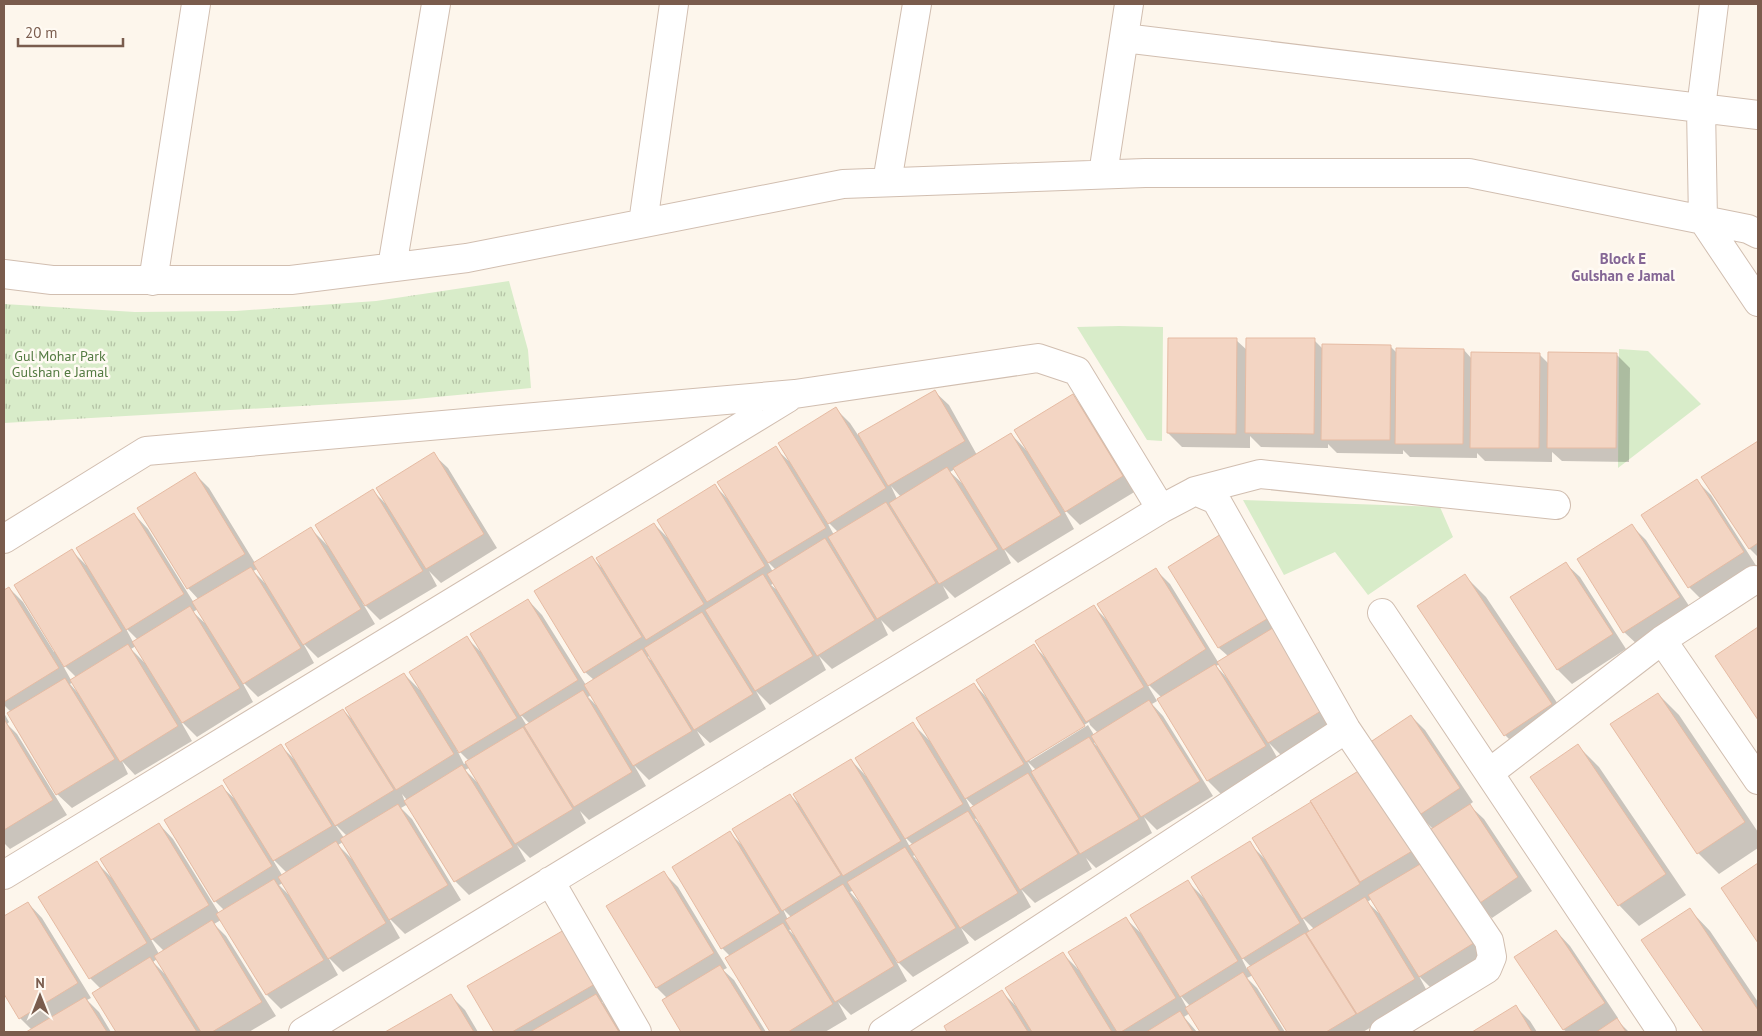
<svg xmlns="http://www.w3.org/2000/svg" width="1762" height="1036" viewBox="0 0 1762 1036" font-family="'PT Sans',sans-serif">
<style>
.grass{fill:#d8ecc9}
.park{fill:url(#park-tufts)}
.shadow{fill:#0003;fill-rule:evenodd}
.building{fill:#f3d5c3;stroke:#e6bba3}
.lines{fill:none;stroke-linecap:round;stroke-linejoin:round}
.minor-casing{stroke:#d1beb0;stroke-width:30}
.minor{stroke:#fff;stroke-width:28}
.labels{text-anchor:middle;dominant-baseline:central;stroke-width:5;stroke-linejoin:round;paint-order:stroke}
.park-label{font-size:14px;fill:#537a41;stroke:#fffaf3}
.neighbourhood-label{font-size:15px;font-weight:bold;fill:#846695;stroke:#fffaf3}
</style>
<defs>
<pattern id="park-tufts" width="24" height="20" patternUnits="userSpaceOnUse" patternTransform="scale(1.25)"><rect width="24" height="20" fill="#d8ecc9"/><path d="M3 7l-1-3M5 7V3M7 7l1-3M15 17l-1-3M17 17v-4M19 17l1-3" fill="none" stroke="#b4c2a5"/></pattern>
</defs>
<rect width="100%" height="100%" fill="#fdf6ec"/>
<path class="grass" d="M1119,326L1163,327L1162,441L1147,440L1077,327Z
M1619,349L1648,351L1701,404L1618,468Z
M1243,500L1440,507L1453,537L1368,595L1335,552L1284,575Z"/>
<path class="park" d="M509,281L528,350L531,388L405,400L4,423V304L135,312L236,311L376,301Z"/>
<path class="shadow" d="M1236,340L1248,351L1314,340L1323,349L1390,346L1397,353L1464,350L1472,359L1539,354L1549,364L1616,354L1630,368L1629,462L1562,461L1552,452V462L1485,461L1477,453V458L1410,457L1403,450V454L1337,453L1328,444V448L1261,447L1250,436V448L1182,447L1168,433Z
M934,391L949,405L977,455L1011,434L1027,451L1072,396L1086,410L1136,491L1080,525L1062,507L1074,529L1018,563L1004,549L1011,563L955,598L943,586L949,598L893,632L881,620L888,635L832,669L819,656L826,670L770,705L756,691L766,709L710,743L697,731L705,745L649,780L634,765L646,786L589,820L580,811L586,823L530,858L517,845L526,861L469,895L455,881L408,804L401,808L412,819L461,900L405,934L388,917L400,938L343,972L328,957L338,975L281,1009L267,995L221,920L214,924L226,936L276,1016L249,1032H118L94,993L101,989L90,978L97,863L114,880L159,824L173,839L219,913L224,910L215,901L222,787L237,801L281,746L294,759L343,710L353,720L404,674L422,692L467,638L480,651L528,600L542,615L586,685L594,680L585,672L592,557L601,567L654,524L669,539L715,486L728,499L775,448L790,462L836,409L850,423L858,435ZM955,469L963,483V484L950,472ZM891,486L901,497L897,499ZM827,522H828L838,532L834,535ZM768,563H769L776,570L773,572ZM774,583L778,590H777L771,585ZM650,655L654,663L648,657ZM591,695L597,706L588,697ZM521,716H522L530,724L527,726ZM456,748L469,761L464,764ZM469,768L478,781L477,782L465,770ZM402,794L407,800L405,802ZM336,826H337L347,836L344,838ZM343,842L353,860L338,845ZM273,860H274L287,873L282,875ZM283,883L290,896L279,885ZM149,936L164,951L159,954ZM157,959L165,974L153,962Z
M1757,442L1758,443V557L1750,549L1703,477Z
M433,454L448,468L497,548L441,583L429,571L437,586L380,620L362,602L375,624L318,658L303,643L314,663L258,697L241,680L253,702L197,737L180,720L192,741L135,775L122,761L128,774L72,808L57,794L11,712L4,705V591L9,588L23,602L54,652L56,651L72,551L86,565L134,514L148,529L194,603L199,600L188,588L195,474L209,488L255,563L311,529L328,546L373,491L385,503ZM258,569L266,584L253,571ZM198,609L207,625L193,612ZM125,627L138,640L133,642ZM136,646L146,662L145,663L131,649ZM61,662L76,677L71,680ZM73,682L78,693L70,684Z
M1697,481L1711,495L1757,567L1703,601L1689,587Z
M1632,526L1646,540L1693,612L1639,646L1624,632Z
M1226,532L1339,722L1283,757L1269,743L1279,761L1222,795L1208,781L1159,700L1152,704L1163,716L1213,796L1157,830L1144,817L1152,833L1096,868L1086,858L1092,869L1035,903L1021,889L1031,907L975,941L961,928L969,943L913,977L895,959L907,981L851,1015L838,1002L847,1019L825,1032H772L726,959L730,956L722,948L673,867L730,833L743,846L790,795L798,803L851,760L866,776L913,724L930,741L974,684L987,698L1034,646L1046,658L1094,607L1110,623L1156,570L1170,584L1218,662L1228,656L1219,648L1170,567ZM1220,664L1228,679L1216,666ZM1147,684H1148L1162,698L1157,701ZM1089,722L1090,725L1098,733L1094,735L1088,725L1030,761L1029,759ZM1096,742L1100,749L1094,743ZM1027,761L1036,770L1033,772ZM965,797L974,807L971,809ZM977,818L981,824L980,825L975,819ZM904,836L913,845L910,847ZM916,854L919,862L913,856ZM854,890L860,903L850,892ZM783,909L792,918L788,920ZM792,929L796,937L789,930Z
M1565,563L1580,577L1626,649L1572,684L1558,670L1512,598Z
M1465,576L1486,597L1572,725L1526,756L1505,735L1418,607Z
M1758,629V718L1716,656Z
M1658,694L1679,715L1758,832V848L1719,874L1698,853L1611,725Z
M4,713L9,722L7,724L17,734L67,815L10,849L4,843Z
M1411,716L1425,730L1473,802L1469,805L1484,819L1532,891L1492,918L1478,904L1433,829L1419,815Z
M1578,746L1599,767L1686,895L1639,926L1619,905Z
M1368,767L1490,956L1434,991L1419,976L1428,993L1363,1032H1288L1253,975L1247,978L1257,988L1285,1032H1202L1190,1013L1184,1017L1197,1032H1118L1116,1030V1032H949L945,1027L1002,992L1016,1006L1063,954L1080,971L1126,919L1142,934L1187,881L1205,899L1249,843L1265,859ZM1372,899L1381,915L1367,902ZM1302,917L1314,929L1310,932ZM1240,955L1251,967L1247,969ZM1180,995L1190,1006L1187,1008Z
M1758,865V941L1723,889Z
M664,873L678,887L727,968L723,970L734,980L766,1032H683L663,1000L667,998L657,988L608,907Z
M28,903L42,918L91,998L87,1000L99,1012L111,1032H28L32,1030L20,1018L4,991V918Z
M1690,910L1710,931L1758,1002V1032H1705L1643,941Z
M1556,931L1570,946L1618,1018L1616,1019L1629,1032H1567L1564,1030L1516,957Z
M564,932L609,998L602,1002L610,1010L623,1032H496L469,987Z
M451,996L465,1010L478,1032H388Z
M1516,1007L1530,1021L1537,1032H1474Z"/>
<path class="building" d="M1168,338H1237L1236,434L1167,433Z
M1246,338H1315L1314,434L1245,433Z
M1322,344L1391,345L1390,440H1321Z
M1396,348L1464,349L1463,444H1395Z
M1471,352L1540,353L1539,448H1470Z
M1548,352L1617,353L1616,448H1547Z
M935,390L965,441L888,486L858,434Z
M1073,394L1123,476L1065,512L1014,430Z
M836,407L886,488L828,524L778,443Z
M1011,433L1061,515L1003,550L953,468Z
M1758,441V543L1749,549L1701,477Z
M776,446L826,528L768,563L717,482Z
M434,452L484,534L426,569L376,488Z
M947,467L998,549L939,584L889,503Z
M195,472L245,554L187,589L137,508Z
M1697,479L1744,552L1688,588L1641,515Z
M715,484L765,566L707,602L657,520Z
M373,489L423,571L365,606L315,525Z
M886,502L936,583L877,619L828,537Z
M134,513L184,594L126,630L76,548Z
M654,523L704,604L646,640L596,558Z
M1632,524L1680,597L1623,633L1577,559Z
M311,527L361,609L303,645L253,563Z
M1226,531L1277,613L1218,648L1168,567Z
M825,538L875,620L817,656L767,574Z
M72,549L122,631L64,667L14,585Z
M592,556L642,637L584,673L534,591Z
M1566,562L1613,634L1557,670L1510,597Z
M251,567L301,648L243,684L192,602Z
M1156,568L1206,649L1148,686L1097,604Z
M763,574L813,656L755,691L705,610Z
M1465,574L1552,704L1504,736L1417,606Z
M9,587L59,668L4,702V590Z
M528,599L578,680L520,716L470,634Z
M1094,605L1144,687L1086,722L1035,641Z
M190,606L240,688L182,723L132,642Z
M702,612L753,694L694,730L644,648Z
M1276,626L1326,708L1268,743L1217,662Z
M1758,627V720L1715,656Z
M467,636L517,718L459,753L409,672Z
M128,644L178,726L120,762L70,680Z
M1034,644L1085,726L1026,762L976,680Z
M642,649L692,731L633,766L584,685Z
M1215,664L1266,746L1207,781L1157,699Z
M404,673L454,754L396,790L345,708Z
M65,678L115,759L56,795L7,713Z
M974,683L1024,764L965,799L916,718Z
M583,690L632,772L574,807L524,726Z
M1658,693L1745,822L1697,854L1610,724Z
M1149,700L1200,781L1141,817L1091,736Z
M343,709L394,790L335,826L285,744Z
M1411,715L1460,788L1418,816L1369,743Z
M4,719L53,800L4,830Z
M913,722L963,804L905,839L855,758Z
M523,727L573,809L515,844L465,762Z
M1089,737L1139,819L1080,854L1031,772Z
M281,744L332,826L273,861L223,780Z
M1578,744L1666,874L1618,906L1530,777Z
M851,759L901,841L843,876L793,794Z
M462,765L513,847L454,882L404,801Z
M1368,765L1419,847L1360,882L1310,801Z
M1028,773L1078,854L1020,890L970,808Z
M222,785L272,866L214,902L164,820Z
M790,794L841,875L782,911L732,829Z
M1311,802L1360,884L1302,919L1252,838Z
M398,804L448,885L389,920L340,839Z
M1470,804L1518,877L1477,905L1428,831Z
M968,811L1018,893L960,928L909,846Z
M159,823L209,905L151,940L100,859Z
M730,831L780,913L721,949L672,867Z
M336,841L386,923L328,959L278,877Z
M1250,841L1300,923L1242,959L1191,877Z
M905,847L956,928L898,963L847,882Z
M1427,860L1477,941L1419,977L1368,895Z
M97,861L147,943L89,979L38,897Z
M1758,863V943L1721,888Z
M664,871L714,953L656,988L606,906Z
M274,879L324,960L266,995L216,914Z
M1188,880L1238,961L1180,997L1130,915Z
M843,884L894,966L835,1002L785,920Z
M1365,897L1415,979L1357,1014L1306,933Z
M28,902L78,983L19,1019L4,994V916Z
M1690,908L1758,1010V1032H1704L1641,940Z
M1126,917L1176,998L1121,1032H1117L1068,952Z
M212,920L262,1002L212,1032H201L154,956Z
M783,923L833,1004L788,1032H770L725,958Z
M564,930L595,984L512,1032H494L467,986Z
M1556,930L1605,1003L1563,1030L1514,957Z
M1305,933L1356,1014L1326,1032H1287L1247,968Z
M1063,952L1112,1032H1032L1005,988Z
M150,957L197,1032H116L92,993Z
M720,965L762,1032H681L662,1000Z
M1243,972L1280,1032H1200L1185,1008Z
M1002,990L1028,1032H947L944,1026Z
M451,994L474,1032H385Z
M596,994L619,1032H530Z
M85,997L107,1032H26Z
M1516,1005L1532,1032H1472Z
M1180,1011L1193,1032H1146Z
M1617,1018L1626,1032H1596Z"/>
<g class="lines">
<defs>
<path id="minor" d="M1714,4L1701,108L1703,220L1758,302
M1124,38L1758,115
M1103,174L1129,4
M887,182L917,4
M643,223L674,4
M392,267L436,4
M4,274L52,280H291L467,258L843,184L1145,173H1469L1748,229L1758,234
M153,281L196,4
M1195,491L1216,500L1346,729L1489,941L1492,957L1487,969L1384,1032
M4,539L146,451L795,394L1038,358L1077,371L1161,509L1195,491L1260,474L1556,505
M1382,613L1662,1032
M1662,640L1758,780
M1489,773L1662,640L1754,580
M4,875L788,398
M550,881L637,1032
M303,1032L1161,509
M883,1032L1346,729"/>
</defs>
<use href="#minor" class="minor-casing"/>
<use href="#minor" class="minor"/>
</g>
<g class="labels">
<g class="park-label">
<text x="60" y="356">Gul Mohar Park<tspan x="60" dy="16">Gulshan e Jamal</tspan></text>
</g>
<g class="neighbourhood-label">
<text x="1623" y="258">Block E<tspan x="1623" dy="17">Gulshan e Jamal</tspan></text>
</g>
</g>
<rect width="1762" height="1036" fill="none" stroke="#7a5c4d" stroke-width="10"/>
<g transform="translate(40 996)" stroke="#fffaf3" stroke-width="4" paint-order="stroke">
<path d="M0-4L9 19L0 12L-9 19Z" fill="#7a5c4d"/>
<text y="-8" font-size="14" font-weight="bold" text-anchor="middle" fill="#7a5c4d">N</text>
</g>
<path d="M18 38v8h105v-8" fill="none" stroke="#7a5c4d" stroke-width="2.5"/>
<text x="25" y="38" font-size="15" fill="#7a5c4d" stroke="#fffaf3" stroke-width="4" paint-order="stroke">20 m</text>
</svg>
